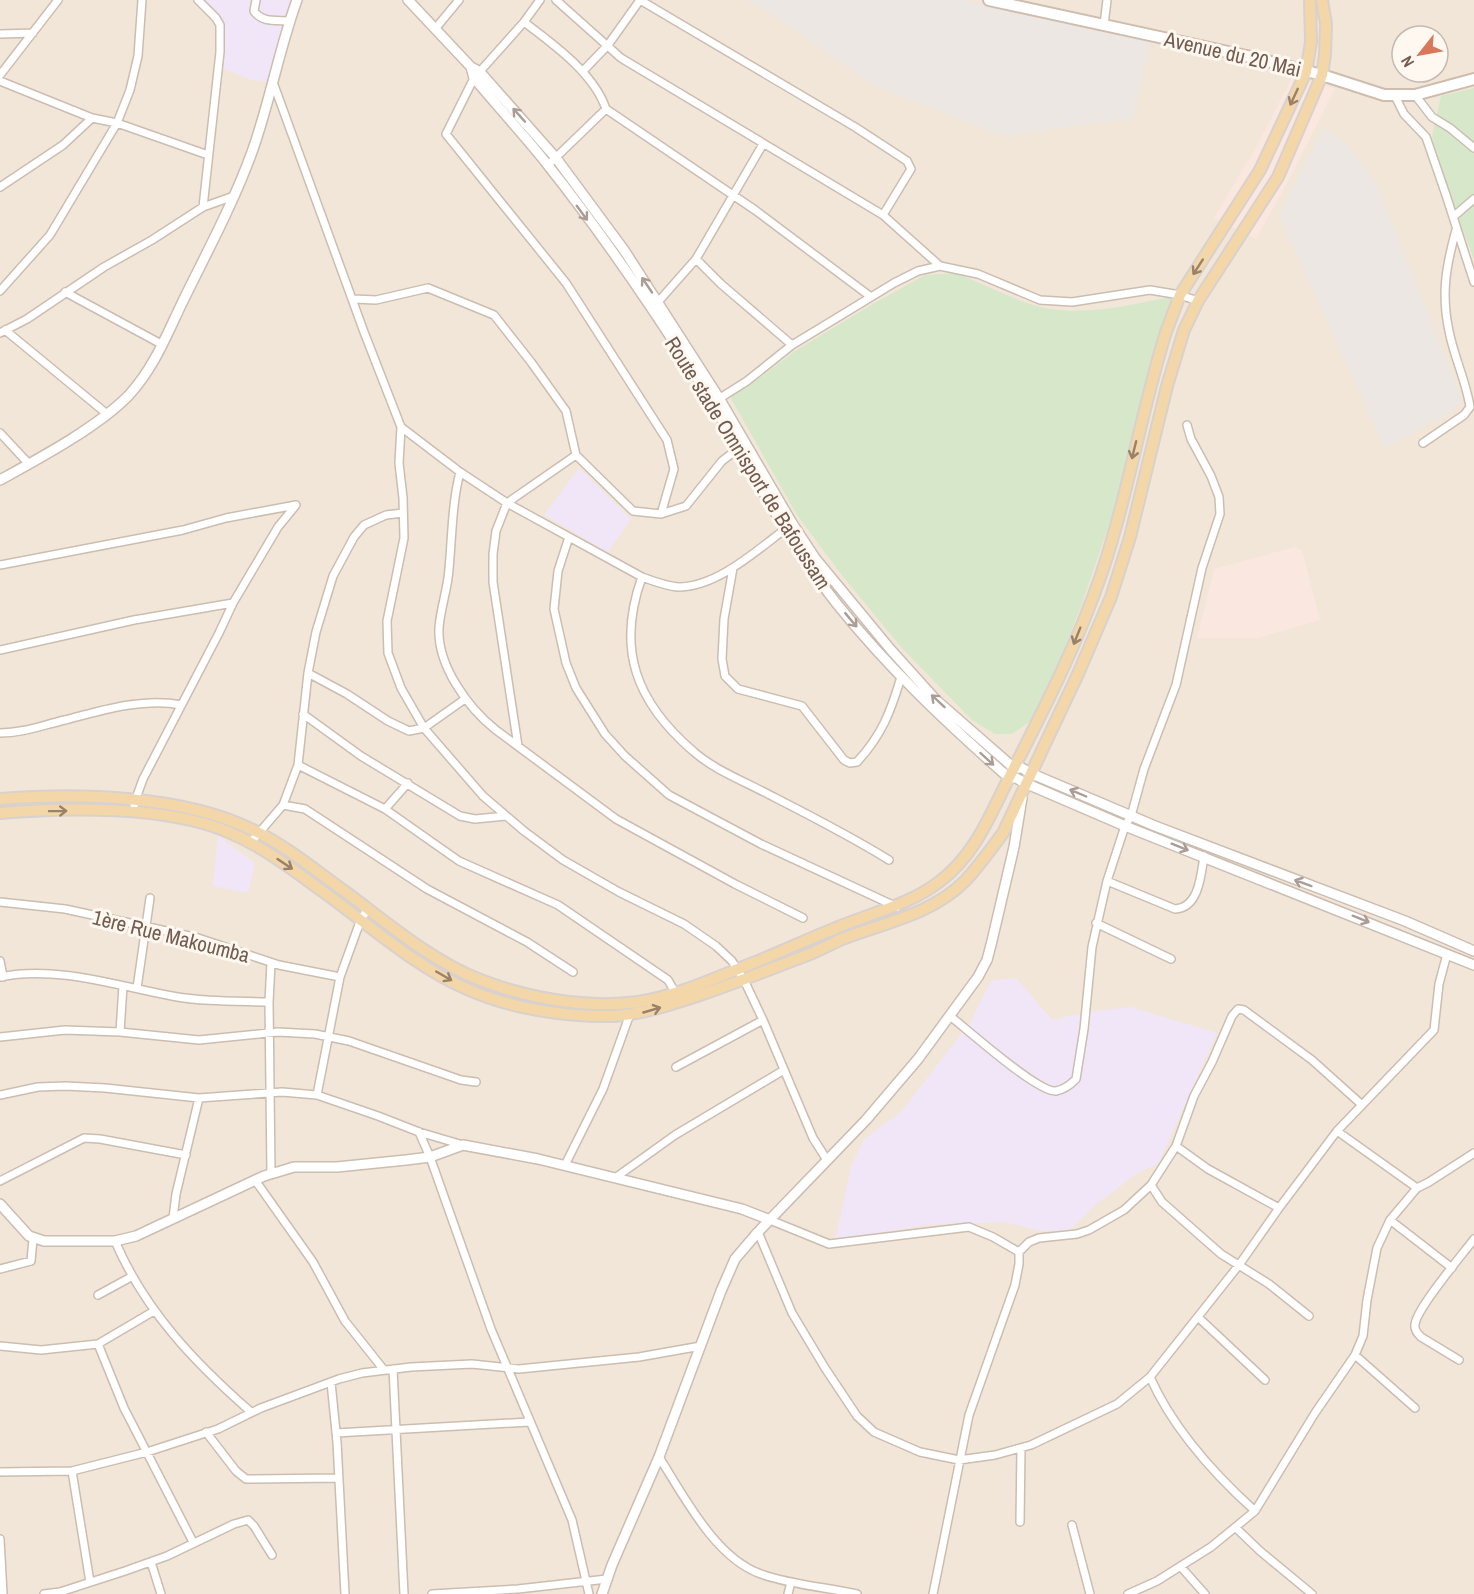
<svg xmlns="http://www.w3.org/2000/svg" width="1474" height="1594" viewBox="0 0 1474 1594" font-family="'Archivo Narrow',sans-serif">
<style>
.residential{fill:#f2e6d9;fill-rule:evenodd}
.commercial{fill:#fae7df}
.industrial{fill:#ece7e2}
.education{fill:#f1e6f7}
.green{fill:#d6e8c9}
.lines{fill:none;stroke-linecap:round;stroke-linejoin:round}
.minor-casing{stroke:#ccbdb1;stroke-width:10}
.tertiary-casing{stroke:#ccbdb1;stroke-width:12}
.secondary-casing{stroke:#cebdae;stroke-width:14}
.primary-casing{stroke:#d8d1ce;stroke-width:14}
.minor{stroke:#fff;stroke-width:7}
.tertiary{stroke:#fff;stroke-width:9}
.secondary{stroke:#fff;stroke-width:10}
.primary{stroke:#f3d7a9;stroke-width:10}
.oneway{stroke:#99816a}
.oneway2{stroke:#ab9d95}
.labels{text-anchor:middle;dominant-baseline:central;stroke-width:6;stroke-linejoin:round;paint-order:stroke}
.street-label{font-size:21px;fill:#735c4f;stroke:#fef8f0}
</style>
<rect width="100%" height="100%" fill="#fbf4ea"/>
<path class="residential" d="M0,0H1474V1594H0ZM1402,36H1438V72H1402Z"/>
<path class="commercial" d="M1293,76L1335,89L1293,172L1256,239L1214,218L1257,146Z
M1295,547L1302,550L1320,620L1258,638H1197L1214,569Z"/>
<path class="industrial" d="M747,0H964L1150,42L1133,118L1004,136L877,87L766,10Z
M1323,128L1347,144L1375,181L1463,401L1449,413L1385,448L1279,215Z"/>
<path class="education" d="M201,0H293L269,82L252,80L224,69L222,19Z
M579,468L631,519L608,552L544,515Z
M218,836L255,863L248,893L213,886Z
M1016,978L1052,1020L1087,1012L1130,1007L1217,1033L1158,1164L1139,1172L1095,1205L1070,1230L1040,1231L1006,1222L926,1225L835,1240L851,1167L864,1139L902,1111L971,1021L991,981Z"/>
<path class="green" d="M1474,88V259L1443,179L1432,136L1441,96Z
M955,273C979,282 1002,294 1027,303C1076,320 1127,305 1176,296L1155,355L1140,405L1118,499L1080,609L1046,694L1032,720L1012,734H995L972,720L901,647L841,574L797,515L729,395L750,385L795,351L871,305L925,275Z"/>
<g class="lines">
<defs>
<path id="minor" d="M198,0L216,18L220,25V52L203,207
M256,0L254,11C262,23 276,20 290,21
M540,0L524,22L474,78L446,134L566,283L667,440L674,469L661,514
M556,0L621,58L883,215L940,266
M640,0L855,127L907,161L911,169L883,215
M524,22C553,44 594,73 606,109L755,210L871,297
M1104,25L1107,0
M435,29L459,0
M0,34L33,33
M583,71L608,45L640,0
M0,75L58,0
M0,81L92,118L117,123L208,155
M274,85L364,332L401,427L460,472L507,503L642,577C653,581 666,586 678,587C718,587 758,549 788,527
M1415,95L1432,117L1450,128L1474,148
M1395,96L1404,114L1426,137L1446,195L1474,282
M548,165L606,109
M0,187L63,145L92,118
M1453,217L1474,199
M696,259L721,284L792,345
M0,291L50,235L117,123L130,90L138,56L142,0
M65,292L163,345
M354,299L376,300L428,288L494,315L531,362L566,411L576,455
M658,302L696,259L763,144
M5,330L107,414
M0,333L27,319L104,267L152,240L203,207L234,196
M717,400L747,381L792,345L830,322L894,283L918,271L940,266L978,274L1040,300L1072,302L1150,290L1180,295L1198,301
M401,427L399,463L403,498L404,538L387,621L388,653L401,688L424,728L483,796L524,831L563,860L619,892L684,924L716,946L732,961L744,980L763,1020L813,1138L827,1160
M0,433L29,464
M1423,443L1464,415L1470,407C1466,381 1454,357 1449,331C1441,294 1446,266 1456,230
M460,472C452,503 452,537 449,569C448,588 440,610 439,628C437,665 468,708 496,730L616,819L735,884L803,918
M569,537L558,571L554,609L566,663L576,688L605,734L625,756L669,795L761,844L897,907
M0,565L183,530L226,518L296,505L278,527L233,603L219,633L143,779L135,801L133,812
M733,568L724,619L722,659L725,676L738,689L802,706L844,760L850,763L857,762C882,735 891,711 901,677
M642,577C616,649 636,702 693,751C713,769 741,780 764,792C807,814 849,835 889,860
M0,650L134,620L233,603
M308,673L347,694L388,721L409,731L424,728L465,699
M303,714L361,756L460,816L475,819L506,816
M0,733C23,733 43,725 65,720C99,711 145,697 181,705
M518,746L493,582V554L496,531L507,503L576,455L633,511L661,514L686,506L722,461L739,448
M298,765L385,809L459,861L558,905L668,980L675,992
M283,805L305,809L427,889L527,942L573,972
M385,809L408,783
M251,842L283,805L298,765L308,673L316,632L333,576L354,537L364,525L386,515L403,513
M1107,881L1175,909C1199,908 1201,875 1204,856
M0,902L65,909L171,932L198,938L279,965L340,977
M1096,923L1171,959
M0,961L3,977
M271,963L269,1002L271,1173
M0,977C55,965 118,986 172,996C204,1002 236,1001 269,1002
M137,988L150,898
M950,1016C968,1030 1038,1093 1056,1091C1063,1090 1071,1084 1076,1079L1084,1029L1092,947L1107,881L1125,826L1131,816L1144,769L1176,685L1202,568L1220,514L1219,497L1211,476L1191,439L1187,425
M120,1032L123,986
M0,1037L65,1030L120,1032L199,1040L278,1032L315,1034L349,1041L461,1080L476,1082
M676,1067L763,1020
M0,1095L38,1087L65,1086L105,1088L199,1098L282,1092L317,1095L378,1116L419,1132L463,1145
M317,1095L340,977L361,919L368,909
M1337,1131L1417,1188
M419,1132L430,1157L491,1329L572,1520L589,1594
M1176,1146L1208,1169L1279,1208
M565,1165L603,1089L630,1014
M615,1178L675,1135L784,1070
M255,1180L313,1262L345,1321L384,1370
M0,1181L84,1138L100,1139L186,1155
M1151,1185L1162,1202L1221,1254L1269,1284L1309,1316
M173,1218L176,1194L199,1098
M770,1220L829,1244L969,1227L993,1237L1019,1252V1264L1015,1285L969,1415L933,1594
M1390,1220L1452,1268
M758,1232L792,1313L825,1368L857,1416L874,1432L920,1452L959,1460L995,1455L1031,1445L1117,1404L1150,1377L1239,1265L1279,1208L1337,1131L1434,1030L1439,984L1447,954
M115,1241C145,1311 195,1363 251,1412
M1019,1252L1029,1242L1039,1238L1077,1234L1089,1230L1124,1210L1151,1185L1176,1146L1194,1096L1212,1062L1232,1016L1238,1009L1244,1010L1312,1060L1361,1104
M0,1269L31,1261L33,1239
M98,1295L131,1277
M1199,1318L1265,1380
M98,1344L124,1408L193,1542
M0,1346L41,1350L98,1344L154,1311
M1355,1355L1415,1408
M1459,1360L1421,1337C1418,1334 1414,1330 1415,1325C1415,1310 1463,1254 1474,1239
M393,1369L404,1594
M1150,1377C1173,1429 1214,1474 1255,1511
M331,1382L337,1442L345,1594
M206,1432L236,1471L246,1479L338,1478
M336,1433L529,1422
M659,1457C684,1496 715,1558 761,1574C792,1585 825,1587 857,1594
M72,1471L90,1582
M0,1472L72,1471L147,1452L218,1429L261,1408L339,1379L362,1373L411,1367L472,1364L519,1369L639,1357L701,1346
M1020,1522L1021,1448
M1072,1525L1090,1594
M1236,1528L1260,1551L1312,1594
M0,1539L3,1594
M151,1562L161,1594
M1181,1567L1205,1594
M44,1594L60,1592L125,1571L167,1556L234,1524L248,1520L254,1526L272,1555
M432,1594L518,1589L607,1579
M788,1594L791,1582
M1128,1594L1157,1581L1211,1547L1255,1511L1315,1413L1355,1355L1363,1336L1367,1300L1377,1248L1390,1220L1417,1188L1429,1182L1474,1153"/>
<path id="tertiary" d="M408,0L471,67L480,72L556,158L624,250L719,398L792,523L815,558L891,650L936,700L1014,768H1022L1030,773L1155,826L1405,921L1474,951
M471,67L474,78C498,107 524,135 547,164C601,232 650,304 696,376C744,452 781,534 837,604C888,668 948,724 1009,778H1016L1025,783L1125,826L1474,965
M0,480C40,458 98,427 129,395C154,368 167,334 183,301C207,252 233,204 252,152C270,102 279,49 297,0
M0,1204L29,1236L44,1241H115L136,1236L264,1176L294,1167H337L406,1160L430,1157L463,1145L538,1159L742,1209L770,1220
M602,1594L612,1565L659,1457L721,1291L735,1259L758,1232L866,1120L918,1059L978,977L987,960L991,945L1014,847L1022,798"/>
<path id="secondary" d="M989,0L1251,57L1322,75L1384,95H1415L1474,79"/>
<path id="primary" d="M0,799C79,793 184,795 255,831C286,846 315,870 343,890C385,921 430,960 478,979C526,998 587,1009 638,1002C677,996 717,977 753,963C781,952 808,939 836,928C871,913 907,906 939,882C978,853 992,809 1014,768C1046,705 1078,642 1101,575C1128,496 1141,412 1166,332L1180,295L1260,170L1306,72L1311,42L1310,0
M0,813C66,807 165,806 226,831C263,846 293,870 325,893C369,925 416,967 467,989C512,1009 566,1017 614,1016C644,1014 672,1004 700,995C736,983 770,969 805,956C819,951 832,943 845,938C887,922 932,914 965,881C979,866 991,849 1003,833L1078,674L1111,597L1130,537L1167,386L1184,330L1198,301L1278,177L1322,75L1325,55L1326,24L1322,0"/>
</defs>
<use href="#minor" class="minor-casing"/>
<use href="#tertiary" class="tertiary-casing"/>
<use href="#secondary" class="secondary-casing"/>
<use href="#primary" class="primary-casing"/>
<use href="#minor" class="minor"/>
<use href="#tertiary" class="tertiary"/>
<use href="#secondary" class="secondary"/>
<use href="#primary" class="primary"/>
</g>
<defs><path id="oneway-shaft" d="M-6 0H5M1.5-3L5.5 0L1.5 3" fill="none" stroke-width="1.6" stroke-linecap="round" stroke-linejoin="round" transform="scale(1.5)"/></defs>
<g class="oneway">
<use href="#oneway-shaft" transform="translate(1294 97) rotate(115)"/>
<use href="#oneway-shaft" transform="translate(1198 267) rotate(123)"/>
<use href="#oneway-shaft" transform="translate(1134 450) rotate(104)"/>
<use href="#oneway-shaft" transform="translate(1077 636) rotate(112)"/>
<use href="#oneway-shaft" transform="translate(58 811) rotate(-1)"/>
<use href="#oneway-shaft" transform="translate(285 864) rotate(34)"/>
<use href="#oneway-shaft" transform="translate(444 976) rotate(30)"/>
<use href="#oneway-shaft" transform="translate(652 1010) rotate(-16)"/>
</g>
<g class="oneway2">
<use href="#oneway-shaft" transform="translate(519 115) rotate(-132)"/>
<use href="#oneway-shaft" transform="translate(582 213) rotate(54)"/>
<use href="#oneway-shaft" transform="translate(647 285) rotate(-124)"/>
<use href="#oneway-shaft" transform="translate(851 620) rotate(50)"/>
<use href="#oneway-shaft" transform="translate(938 701) rotate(-137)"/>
<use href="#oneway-shaft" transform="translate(987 759) rotate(42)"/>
<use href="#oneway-shaft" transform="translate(1078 793) rotate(-157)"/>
<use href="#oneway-shaft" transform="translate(1180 847) rotate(22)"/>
<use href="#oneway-shaft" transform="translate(1303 883) rotate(-160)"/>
<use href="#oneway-shaft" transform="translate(1361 919) rotate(22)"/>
</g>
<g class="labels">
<g class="street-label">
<text transform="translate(1233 54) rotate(13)">Avenue du 20 Mai</text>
<text transform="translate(748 463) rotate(58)">Route stade Omnisport de Bafoussam</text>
<text transform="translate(171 936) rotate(14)">1ère Rue Makoumba</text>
</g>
</g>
<g transform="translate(1420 54) rotate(239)"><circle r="28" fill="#fef8f0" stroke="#c6bab0" stroke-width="1.5"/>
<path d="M0-4.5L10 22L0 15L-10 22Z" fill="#d9775b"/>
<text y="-9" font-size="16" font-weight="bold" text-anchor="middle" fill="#735c4f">N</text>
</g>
</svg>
